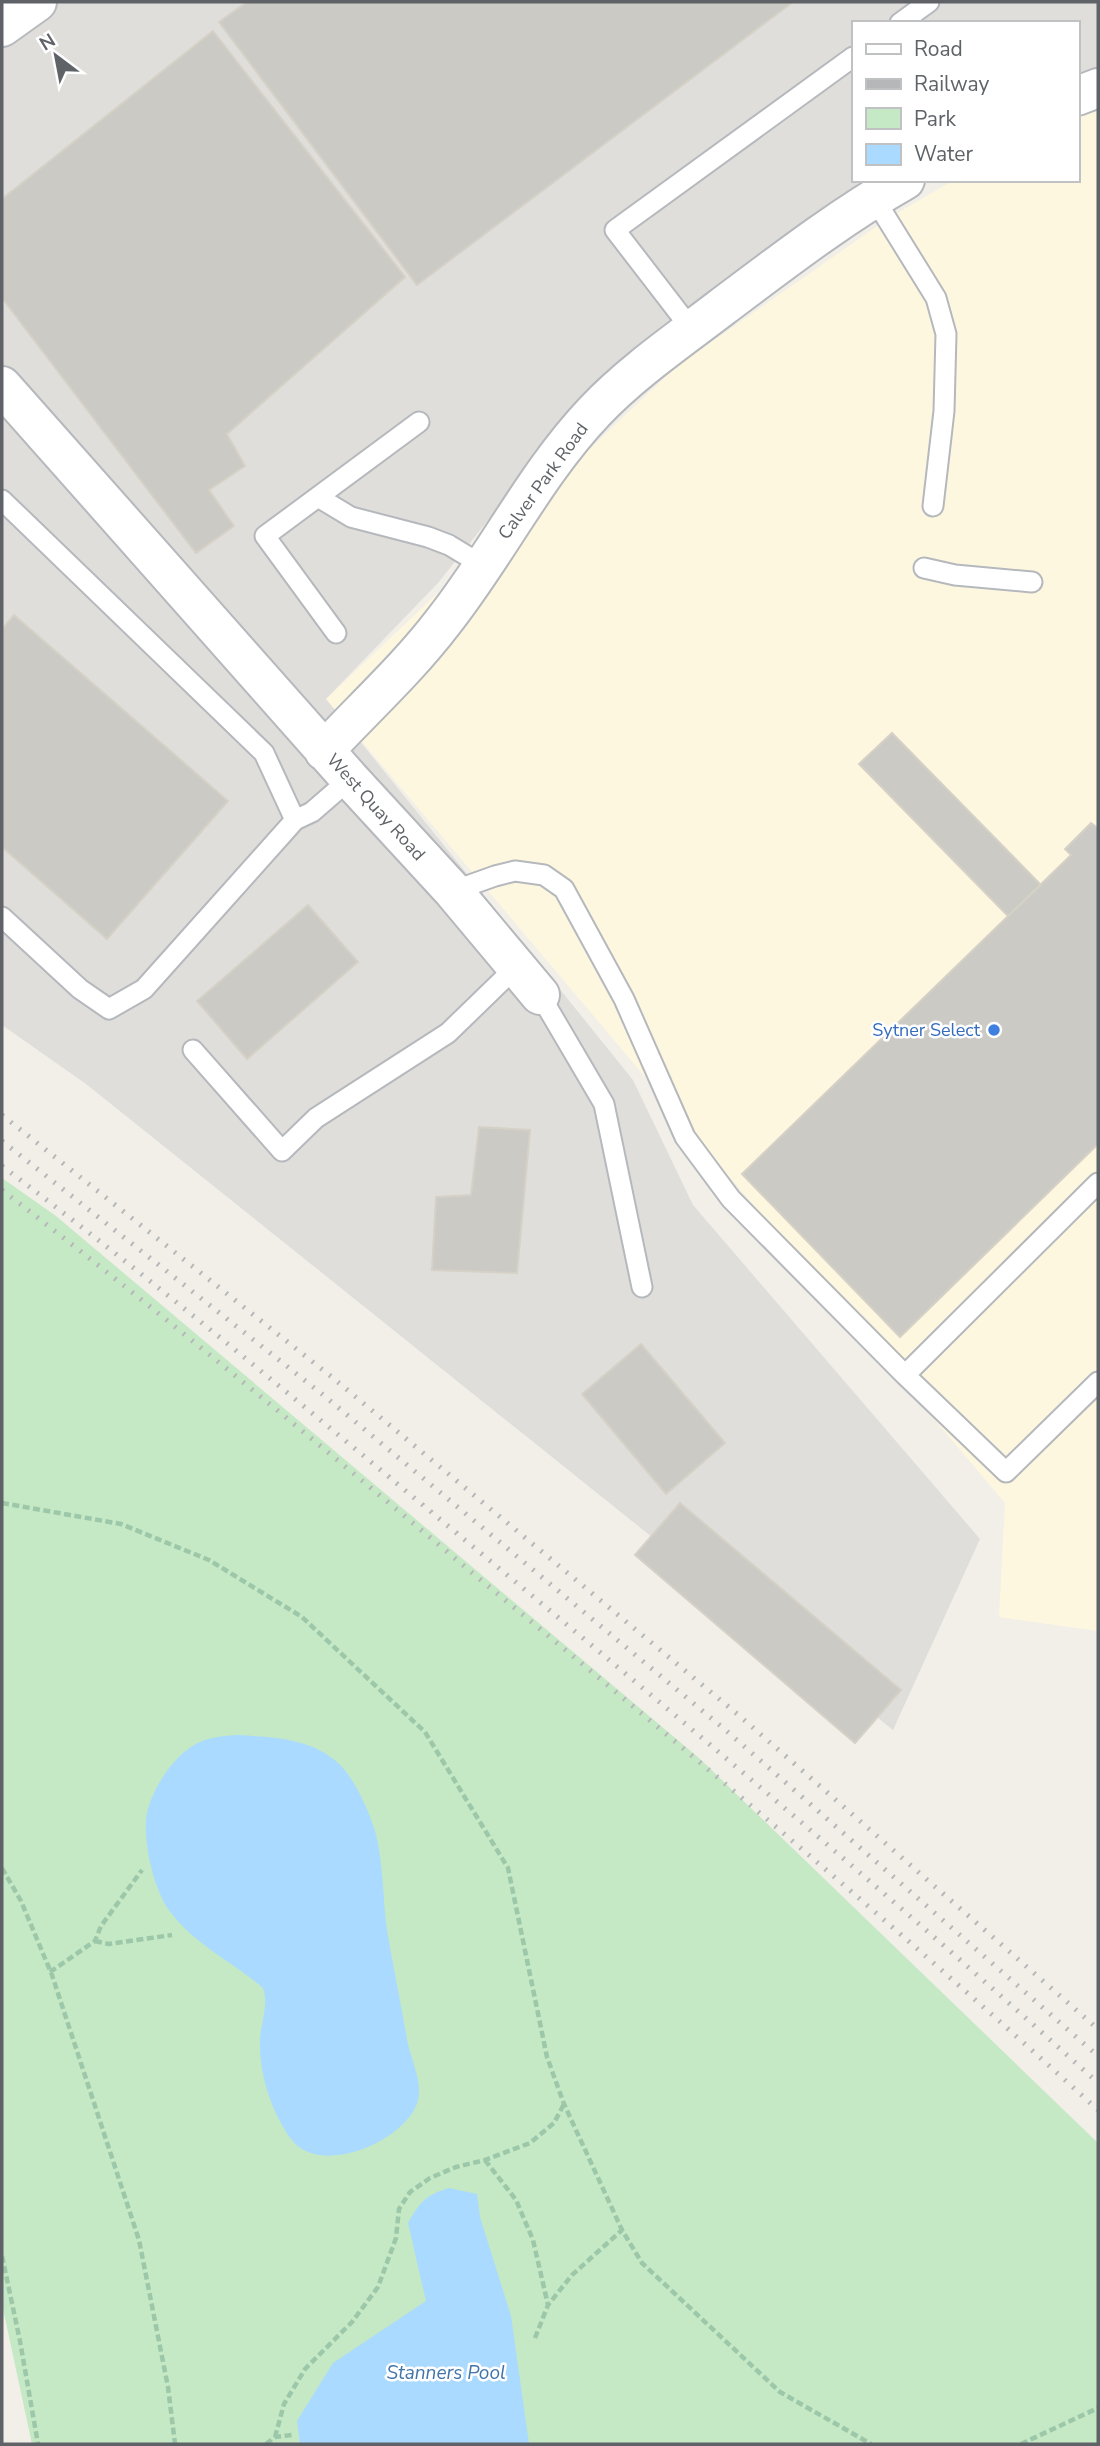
<svg xmlns="http://www.w3.org/2000/svg" width="1100" height="2446" viewBox="0 0 1100 2446" font-family="'Nunito Sans',sans-serif">
<style>
.commercial{fill:#fef7e0}
.industrial{fill:#e0deda}
.green{fill:#c5e8c5}
.water{fill:#aadaff}
.building{fill:#cccac5;stroke:#d6d1c6;stroke-width:2}
.lines{fill:none;stroke-linecap:round;stroke-linejoin:round}
.lane-casing{stroke:#b5b8bc;stroke-width:23}
.street-casing{stroke:#b5b8bc;stroke-width:42}
.secondary-casing{stroke:#b6babf;stroke-width:42}
.path{stroke:#9cc7a9;stroke-width:4.5;stroke-dasharray:7 3.5;stroke-linecap:butt}
.lane{stroke:#fff;stroke-width:19}
.street{stroke:#fff;stroke-width:38}
.secondary{stroke:#fff;stroke-width:38}
.rail{stroke:#b6b7b8;stroke-width:5;stroke-dasharray:2 9;stroke-linecap:butt}
.shop-dot{fill:#3f7fe0;stroke:#fff;stroke-width:2.5}
.labels{text-anchor:middle;dominant-baseline:central;stroke-width:5;stroke-linejoin:round;paint-order:stroke}
.street-label{font-size:18px;fill:#5f6368;stroke:#fff}
.shop-label{font-size:18px;fill:#366cbe;stroke:#fff;text-anchor:end}
.water-label{font-size:19px;font-style:italic;fill:#4174aa;stroke:#fff}
</style>
<rect width="100%" height="100%" fill="#f1efe8"/>
<path class="commercial" d="M1098,96V1631L999,1617L1005,1503L326,699L677,366L889,218L954,180H1077V108Z"/>
<path class="industrial" d="M2,2H1098V83L1077,91V23H853V180H862L524,475L438,583L326,699L633,1080L693,1205L980,1539L893,1730L86,1084L2,1025Z"/>
<path class="green" d="M2,1178L56,1216L699,1758L1098,2143V2444H32L2,2304Z"/>
<path class="water" d="M237,1735C271,1737 310,1738 337,1762C354,1777 368,1809 375,1831C383,1859 383,1900 387,1930C393,1967 401,2003 407,2040C411,2061 425,2085 416,2106C400,2143 319,2177 291,2139C271,2111 259,2074 260,2040C261,2022 269,2004 263,1988C233,1962 197,1946 172,1914C154,1893 142,1840 147,1813C153,1787 175,1753 200,1742C211,1737 225,1736 237,1735Z
M449,2188L477,2194L480,2217L511,2316L529,2444H300L297,2421L333,2363L426,2301L408,2223C420,2202 426,2195 449,2188Z"/>
<path class="building" d="M247,2H793L417,285L219,22Z
M213,31L405,277L227,434L245,466L209,490L234,526L196,553L2,298V199Z
M14,615L228,801L107,939L2,847V629Z
M892,733L1041,885L1008,916L859,764Z
M1091,823L1098,828V1144L900,1337L742,1174L1071,855L1065,849Z
M308,905L358,962L247,1059L197,1001Z
M479,1127L530,1130L517,1273L432,1270L436,1197L471,1195Z
M641,1344L725,1443L666,1494L582,1394Z
M680,1503L901,1690L855,1743L635,1555Z"/>
<g class="lines">
<defs>
<path id="lane" d="M900,23L929,2
M874,198L936,298L946,334L944,411L933,506
M692,330L615,230L853,57
M318,497L351,517L428,537L449,545L482,565
M2,500L264,753L295,820L144,989L109,1009L80,989L2,917
M924,568L955,575L1032,582
M336,633L265,536L419,422
M295,820L312,812L350,779
M453,891L495,876L515,871L544,875L564,889L624,999L685,1137L731,1199L905,1375L1098,1183
M540,995L604,1104L642,1287
M193,1050L282,1151L316,1118L448,1033L516,967
M905,1375L1006,1472L1098,1382"/>
<path id="street" d="M1077,96L1098,88
M2,386L350,779L453,891L540,995
M324,751C364,708 408,668 443,622C497,554 535,474 595,411C632,372 679,340 722,307C782,262 840,217 905,180"/>
<path id="secondary" d="M2,27L37,2"/>
</defs>
<use href="#lane" class="lane-casing"/>
<use href="#street" class="street-casing"/>
<use href="#secondary" class="secondary-casing"/>
<path class="path" d="M2,1503L121,1524L209,1560L302,1617L425,1732L508,1868L547,2057L564,2104L622,2230L642,2263L780,2392L871,2444
M2,1868L21,1901L52,1975L139,2240L168,2387L175,2444
M95,1941L109,1944L172,1935
M50,1972L95,1941L101,1926L142,1870
M485,2160L516,2200L533,2240L548,2305
M2,2256L20,2341L38,2444
M535,2338L548,2305L572,2275L622,2230
M275,2437L284,2404L305,2369L352,2322L378,2287L396,2238L399,2209L410,2192L430,2178L456,2167L485,2160L530,2143L554,2123L564,2104
M266,2444L275,2437L292,2435
M1021,2444L1098,2408"/>
<use href="#lane" class="lane"/>
<use href="#street" class="street"/>
<use href="#secondary" class="secondary"/>
<path class="rail" d="M2,1115L333,1378L742,1718L1098,2029
M2,1141L322,1394L729,1733L1098,2056
M2,1166C164,1288 320,1420 477,1550C687,1724 896,1900 1098,2083
M2,1190C163,1314 320,1445 476,1576C687,1750 896,1926 1098,2110"/>
</g>
<circle class="shop-dot" cx="994" cy="1030" r="7"/>
<g class="labels">
<g class="street-label">
<text transform="translate(543 481) rotate(-54)">Calver Park Road</text>
<text transform="translate(376 807) rotate(48)">West Quay Road</text>
</g>
<g class="shop-label">
<text x="980" y="1030">Sytner Select</text>
</g>
<g class="water-label">
<text x="446" y="2373">Stanners Pool</text>
</g>
</g>
<rect width="1100" height="2446" fill="none" stroke="#5f6368" stroke-width="7"/>
<rect x="852" y="21" width="228" height="161" fill="#ffffff" stroke="#bfc1c3" stroke-width="2"/>
<rect x="866" y="44" width="35" height="10" fill="#ffffff" stroke="#bfc1c3" stroke-width="2"/>
<text x="914" y="56" font-size="21" fill="#5f6368">Road</text>
<rect x="866" y="79" width="35" height="10" fill="#b6b7b8" stroke="#bfc1c3" stroke-width="2"/>
<text x="914" y="91" font-size="21" fill="#5f6368">Railway</text>
<rect x="866" y="108" width="35" height="21" fill="#c5e8c5" stroke="#bfc1c3" stroke-width="2"/>
<text x="914" y="126" font-size="21" fill="#5f6368">Park</text>
<rect x="866" y="144" width="35" height="21" fill="#aadaff" stroke="#bfc1c3" stroke-width="2"/>
<text x="914" y="161" font-size="21" fill="#5f6368">Water</text>
<g transform="translate(56 56) rotate(328)" stroke="#ffffff" stroke-width="5" paint-order="stroke">
<path d="M0-5L12 26L0 18L-12 26Z" fill="#5f6368"/>
<text y="-10" font-size="19" font-weight="bold" text-anchor="middle" fill="#5f6368">N</text>
</g>
</svg>
